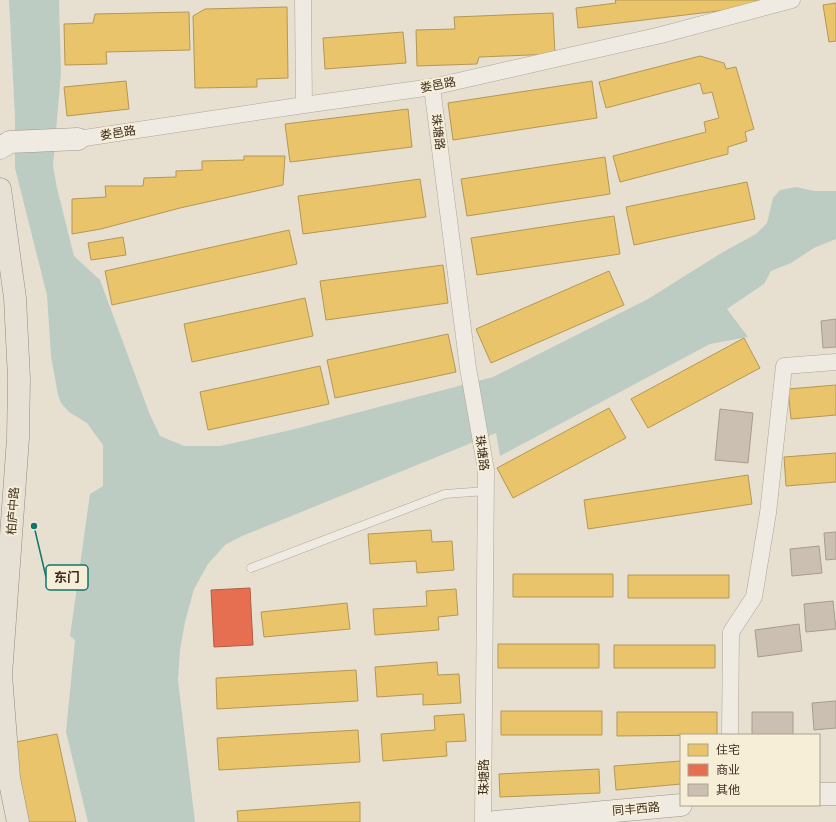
<svg xmlns="http://www.w3.org/2000/svg" width="836" height="822" viewBox="0 0 836 822" font-family="'Source Serif 4','Noto Sans SC',serif">
<style>
.water{fill:#bcccc2}
.homes{fill:#e9c46a;stroke:#b59754}
.shops{fill:#e76f51;stroke:#b45c42}
.building{fill:#cbbfb2;stroke:#a89c90}
.lines{fill:none;stroke-linecap:round;stroke-linejoin:round}
.lane-casing{stroke:#ada599;stroke-width:9}
.street-casing{stroke:#ada599;stroke-width:17}
.secondary-casing{stroke:#9c958a;stroke-width:23}
.primary-casing{stroke:#928b80;stroke-width:23}
.lane{stroke:#efebe3;stroke-width:8}
.street{stroke:#efebe3;stroke-width:16}
.secondary{stroke:#efebe3;stroke-width:22}
.primary{stroke:#e6e1d4;stroke-width:22}
.labels{text-anchor:middle;dominant-baseline:central;stroke-width:4;stroke-linejoin:round;paint-order:stroke}
.street-label{font-size:12px;fill:#3d2e20;stroke:#f7eed8}
.leader{fill:none;stroke:#0f766e;stroke-width:1.5}
.callout-dot{fill:#0f766e;stroke:#f7eed8;stroke-width:1.5}
.callout{fill:#f7eed8;stroke:#0f766e;stroke-width:1.5}
.callout-label{font-size:13px;text-anchor:middle;font-weight:bold;fill:#3d2e20}
</style>
<rect width="100%" height="100%" fill="#e7e0d1"/>
<path class="water" d="M9,0H59L61,73L53,166L57,188L74,256L100,280L150,415L160,436L184,446H220L291,430L493,377L648,299L723,252L756,234L767,223L773,198L780,190L796,187L814,191H836V239L814,248L791,263L771,271L764,284L727,309L748,337L710,344L500,456L496,433L242,536L225,545L208,564L194,589L185,622L180,650L178,680L195,822H88L66,732L75,640L70,636L90,494L103,486V445L87,423L69,412L61,403L58,395L51,356L47,295L15,168V117Z"/>
<path class="homes" d="M615,0H759V6L578,28L576,8L616,3Z
M836,3V41L829,42L823,5Z
M287,7L288,78L257,79V87L195,88L193,16L205,9Z
M189,12L190,50L106,52L107,64L65,65L64,24L93,23L95,14Z
M553,13L555,54L479,57L477,64L417,66L416,30L455,29L454,17Z
M403,32L406,63L325,69L323,38Z
M700,56L724,63L726,69L736,67L754,129L745,132L747,141L728,147V154L620,182L613,156L706,132L704,122L719,118L712,92L703,94L700,83L606,108L599,82Z
M126,81L129,109L67,116L64,87Z
M592,81L597,118L453,140L448,103Z
M408,109L412,147L290,162L285,124Z
M244,156H285L283,185L180,208L101,229L72,234V199L106,197L105,186H143L144,178L176,177V171L202,170V161L244,160Z
M605,157L610,194L467,216L461,179Z
M420,179L426,217L303,234L298,196Z
M747,182L755,219L634,245L626,207Z
M614,216L620,254L477,275L471,238Z
M289,230L297,264L112,305L105,271Z
M123,237L126,255L91,260L88,243Z
M443,265L448,303L326,320L320,281Z
M609,271L624,305L491,363L476,329Z
M305,298L313,336L192,362L184,324Z
M448,334L456,372L335,398L327,360Z
M744,338L760,368L648,428L631,399Z
M320,366L329,404L208,430L200,392Z
M836,385V415L791,419L788,389Z
M609,408L626,438L513,498L497,468Z
M836,453V482L786,486L784,457Z
M748,475L752,504L588,529L584,500Z
M431,530L432,542L452,541L454,570L417,573L416,561L370,564L368,534Z
M513,574H613V597H513Z
M628,575H729V598H628Z
M456,589L458,615L438,617L439,630L375,635L373,609L427,606L426,591Z
M347,603L350,629L264,637L261,612Z
M498,644H599V668H498Z
M614,645H715V668H614Z
M437,662L438,675L459,674L461,703L423,705V694L377,697L375,667Z
M356,670L358,701L217,709L216,678Z
M501,711H602V735H501Z
M617,712H717V735L617,736Z
M464,714L466,741L446,742L447,756L383,761L381,734L435,730L434,716Z
M358,730L360,762L219,770L217,738Z
M57,734L76,822H28L11,743Z
M681,761V784L616,790L614,766Z
M599,769L600,793L500,797L499,774Z
M360,802V822H238L237,811Z"/>
<path class="shops" d="M250,588L253,645L214,647L211,590Z"/>
<path class="building" d="M836,319V347L823,348L821,321Z
M720,409L753,413L748,463L715,460Z
M836,532V559L826,560L824,533Z
M819,546L822,573L792,576L790,549Z
M833,601L836,629L806,632L804,604Z
M799,624L802,651L758,657L755,630Z
M836,701V728L814,730L812,703Z
M752,712H793V735H752Z"/>
<g class="lines">
<defs>
<path id="lane" d="M251,568L445,494L486,491"/>
<path id="street" d="M303,0L304,105
M432,87L468,368L486,470L483,822
M78,139L304,105L432,87L661,35L792,0
M730,735L731,632L754,597L768,513L784,366L836,362"/>
<path id="secondary" d="M0,148L10,142L78,139
M819,794H836
M495,822L681,805"/>
<path id="primary" d="M0,189L15,298L19,379L18,438L1,675L9,778L18,822"/>
</defs>
<use href="#lane" class="lane-casing"/>
<use href="#street" class="street-casing"/>
<use href="#secondary" class="secondary-casing"/>
<use href="#primary" class="primary-casing"/>
<use href="#lane" class="lane"/>
<use href="#street" class="street"/>
<use href="#secondary" class="secondary"/>
<use href="#primary" class="primary"/>
</g>
<g class="labels">
<g class="street-label">
<text transform="translate(438 85) rotate(-11)">娄邑路</text>
<text transform="translate(438 132) rotate(83)">珠塘路</text>
<text transform="translate(118 133) rotate(-9)">娄邑路</text>
<text transform="translate(482 453) rotate(82)">珠塘路</text>
<text transform="translate(13 511) rotate(-86)">柏庐中路</text>
<text transform="translate(484 777) rotate(-90)">珠塘路</text>
<text transform="translate(636 809) rotate(-5)">同丰西路</text>
</g>
</g>
<path class="leader" d="M34 526L46 577"/>
<circle class="callout-dot" cx="34" cy="526" r="4"/>
<rect class="callout" x="46" y="565" width="42" height="25" rx="4"/>
<g class="callout-label">
<text x="67" y="582">东门</text>
</g>
<rect x="680" y="734" width="140" height="72" fill="#f7eed8" stroke="#ada18e"/>
<rect x="688" y="744" width="20" height="12" fill="#e9c46a" stroke="#ada18e"/>
<text x="716" y="754" font-size="12" fill="#3d2e20">住宅</text>
<rect x="688" y="764" width="20" height="12" fill="#e76f51" stroke="#ada18e"/>
<text x="716" y="774" font-size="12" fill="#3d2e20">商业</text>
<rect x="688" y="784" width="20" height="12" fill="#cbbfb2" stroke="#ada18e"/>
<text x="716" y="794" font-size="12" fill="#3d2e20">其他</text>
</svg>
